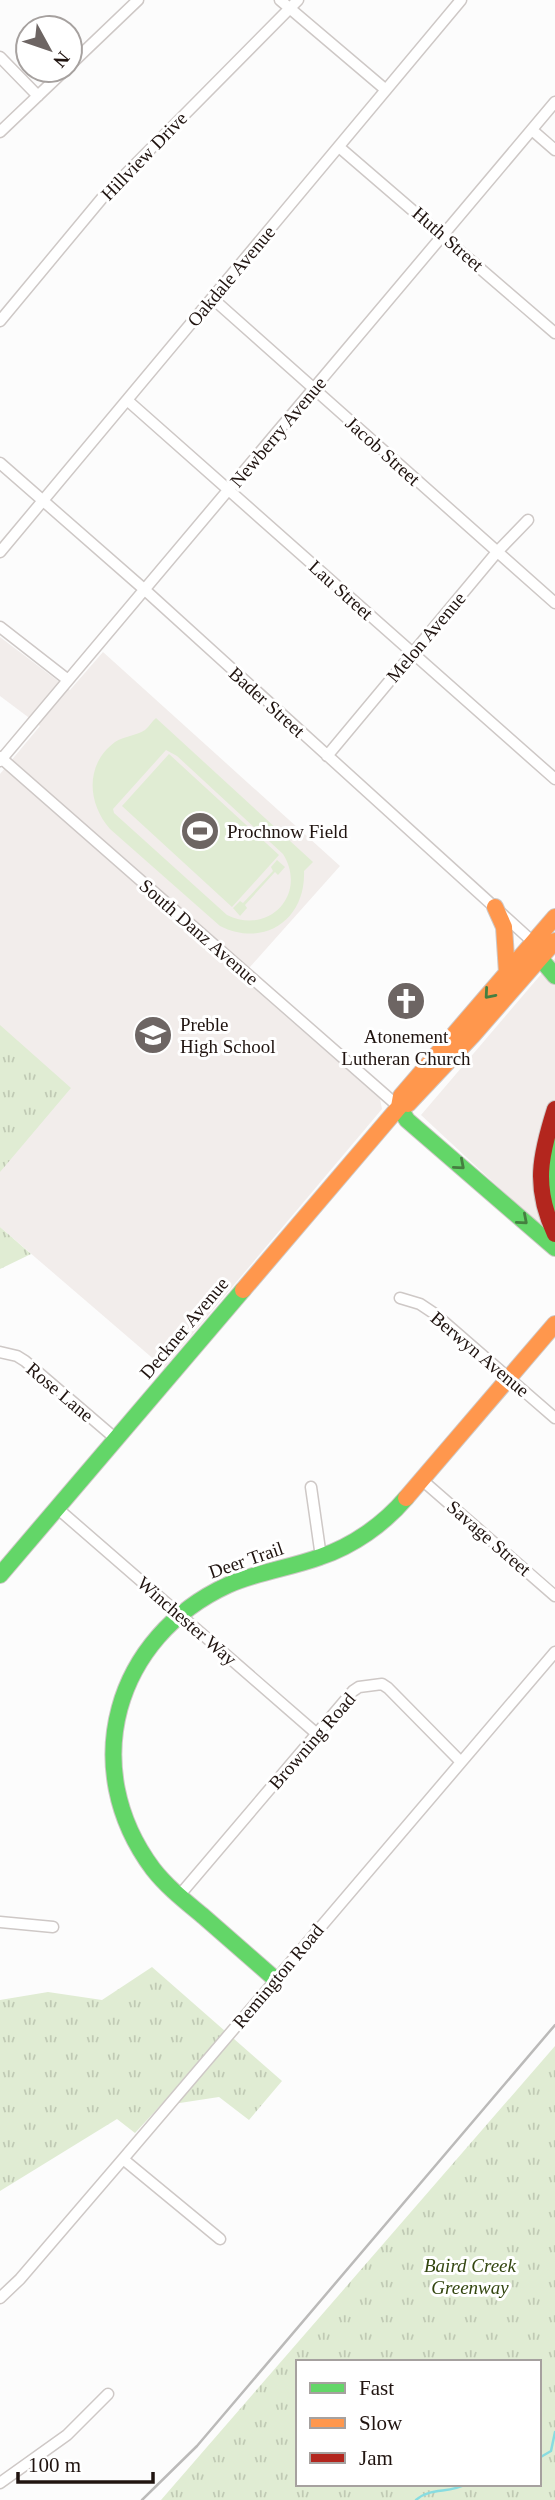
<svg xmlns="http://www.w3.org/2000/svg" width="555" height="2500" viewBox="0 0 555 2500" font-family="Georgia,serif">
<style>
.built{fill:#f2edeb}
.grass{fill:#e0ecd3;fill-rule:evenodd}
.park{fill:url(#park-tufts);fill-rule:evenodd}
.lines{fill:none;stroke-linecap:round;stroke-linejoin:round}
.stream{stroke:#88dce0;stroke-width:2.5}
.street-casing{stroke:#cec8c6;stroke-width:13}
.fast-casing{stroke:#cec8c6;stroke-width:18}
.slow-casing{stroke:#cec8c6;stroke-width:18}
.jam-casing{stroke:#cec8c6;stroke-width:18}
.street{stroke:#fff;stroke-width:10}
.fast{stroke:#63d668;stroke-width:16}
.slow{stroke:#ff974d;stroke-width:16}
.jam{stroke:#b3261e;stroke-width:16}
.rail{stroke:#bbbab9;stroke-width:2.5}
.oneway{stroke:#457f40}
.labels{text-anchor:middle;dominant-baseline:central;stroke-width:6;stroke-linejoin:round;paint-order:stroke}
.street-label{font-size:19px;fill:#201410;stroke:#fff}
.poi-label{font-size:19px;fill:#201410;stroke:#fff;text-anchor:start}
.park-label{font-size:19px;font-style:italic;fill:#334610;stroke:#fff}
</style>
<defs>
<pattern id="park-tufts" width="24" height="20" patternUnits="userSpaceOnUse" patternTransform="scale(1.75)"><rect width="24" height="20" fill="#e0ecd3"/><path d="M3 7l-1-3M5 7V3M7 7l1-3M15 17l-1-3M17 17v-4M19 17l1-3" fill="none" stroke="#c0cab4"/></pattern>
</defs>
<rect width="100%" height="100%" fill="#fcfcfc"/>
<path class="built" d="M0,637L70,690L103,652L340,866L241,977L380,1099L382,1109L164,1368L0,1227V774L40,726L0,696Z
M555,958V1234L539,1225L421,1115Z"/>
<path class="grass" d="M156,718L313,862L304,871C306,920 264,948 220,926L110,829C87,803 85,764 115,742C124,736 136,736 145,730C149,727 152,721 156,718ZM166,750L177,756L283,854C308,894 269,936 227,915L114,813L113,809Z
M169,754L279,855L232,907L122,806Z
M277,860L285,867L278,875L275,872L245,905L247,908L240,916L233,908L240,901L243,903L273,871L271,867Z"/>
<path class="park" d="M0,1025L71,1088L0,1172Z
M0,1227L31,1254L0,1269Z
M152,1967L282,2081L249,2120L219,2097L160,2106L135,2133L117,2119L0,2191V2000L48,1992L102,2000Z
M555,2046V2500H161ZM298,2362H539V2484H298Z"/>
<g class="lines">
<path class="stream" d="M539,2458L551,2451L555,2432
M416,2500C430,2487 450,2494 466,2484"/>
<defs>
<path id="street" d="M280,0L386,90
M0,57L38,96
M70,65L138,0
M532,130L555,150
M0,132L65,70
M339,147L555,333
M212,298L555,603
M0,321L103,197L298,0
M127,400L555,779
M0,463L145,590L533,942
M0,552L461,0
M0,627L68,680
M327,756L497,552L528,520
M0,757L399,1107
M0,761L555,102
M400,1298L420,1304L435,1314L555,1418
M0,1352L17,1356L25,1361L116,1439
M422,1480L555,1596
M311,1487L321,1557
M57,1508L317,1734
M178,1897L353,1691L359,1687L382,1684L388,1688L461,1762
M0,1922L53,1927
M123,2159L220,2239
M0,2298L20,2279L123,2159L555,1652
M0,2483L67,2435L108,2394"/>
<path id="fast" d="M537,950L540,958L555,976
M399,1107L407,1120L555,1248
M555,1145L550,1181L555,1208
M0,1575L243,1290
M275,1979C251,1958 227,1937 203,1916C185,1901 167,1887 153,1869C77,1767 115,1637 228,1585C257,1572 290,1568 320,1557C353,1546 384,1524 406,1498"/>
<path id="slow" d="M495,907L504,927L507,973
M408,1104L473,1035L555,941
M243,1290L399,1107L401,1096L555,917
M406,1498L555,1324"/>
<path id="jam" d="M555,1109C540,1156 533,1187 555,1234"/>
</defs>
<use href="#street" class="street-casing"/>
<use href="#fast" class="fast-casing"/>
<use href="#slow" class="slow-casing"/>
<use href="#jam" class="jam-casing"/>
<use href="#street" class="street"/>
<use href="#fast" class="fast"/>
<use href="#slow" class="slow"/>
<use href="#jam" class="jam"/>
<path class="rail" d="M142,2500L197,2446L555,2025"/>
</g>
<defs><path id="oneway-chevron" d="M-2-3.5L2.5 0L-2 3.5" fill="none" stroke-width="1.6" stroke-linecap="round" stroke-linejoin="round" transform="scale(1.75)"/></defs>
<g class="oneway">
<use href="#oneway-chevron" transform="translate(489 994) rotate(131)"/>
<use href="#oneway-chevron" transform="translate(460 1165) rotate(41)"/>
<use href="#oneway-chevron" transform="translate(523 1220) rotate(41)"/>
</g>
<defs>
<symbol id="stadium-disc" viewBox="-11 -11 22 22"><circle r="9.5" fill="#6d6563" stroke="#fff"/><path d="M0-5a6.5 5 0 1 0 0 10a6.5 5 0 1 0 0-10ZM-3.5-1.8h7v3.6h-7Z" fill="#fff"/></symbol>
<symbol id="church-disc" viewBox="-11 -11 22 22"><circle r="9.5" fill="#6d6563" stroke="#fff"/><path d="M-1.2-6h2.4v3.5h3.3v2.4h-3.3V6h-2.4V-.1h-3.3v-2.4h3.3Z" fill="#fff"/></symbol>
<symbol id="school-disc" viewBox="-11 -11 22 22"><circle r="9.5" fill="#6d6563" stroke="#fff"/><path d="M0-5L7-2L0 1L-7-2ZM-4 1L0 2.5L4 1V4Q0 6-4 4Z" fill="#fff"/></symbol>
</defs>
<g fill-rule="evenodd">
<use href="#stadium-disc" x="178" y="809" width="44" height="44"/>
<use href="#church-disc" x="384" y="979" width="44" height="44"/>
<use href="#school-disc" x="131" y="1013" width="44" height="44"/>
</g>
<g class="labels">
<g class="street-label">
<text transform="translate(144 156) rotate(-46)">Hillview Drive</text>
<text transform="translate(448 239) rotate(41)">Huth Street</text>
<text transform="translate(231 276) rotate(-50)">Oakdale Avenue</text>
<text transform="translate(278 432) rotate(-50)">Newberry Avenue</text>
<text transform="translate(383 451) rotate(42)">Jacob Street</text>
<text transform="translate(341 590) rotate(42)">Lau Street</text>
<text transform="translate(426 637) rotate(-50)">Melon Avenue</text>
<text transform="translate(267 702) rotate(42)">Bader Street</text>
<text transform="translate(199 932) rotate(41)">South Danz Avenue</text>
<text transform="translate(184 1328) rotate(-50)">Deckner Avenue</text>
<text transform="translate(480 1354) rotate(40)">Berwyn Avenue</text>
<text transform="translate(60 1392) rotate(40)">Rose Lane</text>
<text transform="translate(489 1538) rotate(41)">Savage Street</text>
<text transform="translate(246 1560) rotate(-19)">Deer Trail</text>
<text transform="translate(187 1621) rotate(41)">Winchester Way</text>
<text transform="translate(312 1741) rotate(-49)">Browning Road</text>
<text transform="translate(278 1976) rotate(-50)">Remington Road</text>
</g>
<g class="poi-label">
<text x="227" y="831">Prochnow Field</text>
<text x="180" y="1024">Preble<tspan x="180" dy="22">High School</tspan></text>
<text x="406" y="1036" text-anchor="middle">Atonement<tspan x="406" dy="22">Lutheran Church</tspan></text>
</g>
<g class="park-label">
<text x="470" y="2265">Baird Creek<tspan x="470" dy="22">Greenway</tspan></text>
</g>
</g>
<rect x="296" y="2360" width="245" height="126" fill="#ffffff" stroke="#a6a19f" stroke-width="2"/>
<rect x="310" y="2383" width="35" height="10" fill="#63d668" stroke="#a6a19f" stroke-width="2"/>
<text x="359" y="2395" font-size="21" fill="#201410">Fast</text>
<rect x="310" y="2418" width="35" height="10" fill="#ff974d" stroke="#a6a19f" stroke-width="2"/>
<text x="359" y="2430" font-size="21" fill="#201410">Slow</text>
<rect x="310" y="2453" width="35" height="10" fill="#b3261e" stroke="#a6a19f" stroke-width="2"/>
<text x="359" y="2465" font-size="21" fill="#201410">Jam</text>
<g transform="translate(49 49) rotate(130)"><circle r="33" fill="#ffffff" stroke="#a6a19f" stroke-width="2"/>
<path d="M0-5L12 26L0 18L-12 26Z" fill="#6d6563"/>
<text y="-10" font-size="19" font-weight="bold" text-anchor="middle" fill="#201410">N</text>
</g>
<path d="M18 2472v10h135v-10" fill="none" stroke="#201410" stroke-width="3.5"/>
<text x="28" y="2472" font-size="21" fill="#201410" stroke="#ffffff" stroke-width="5" paint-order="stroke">100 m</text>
</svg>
